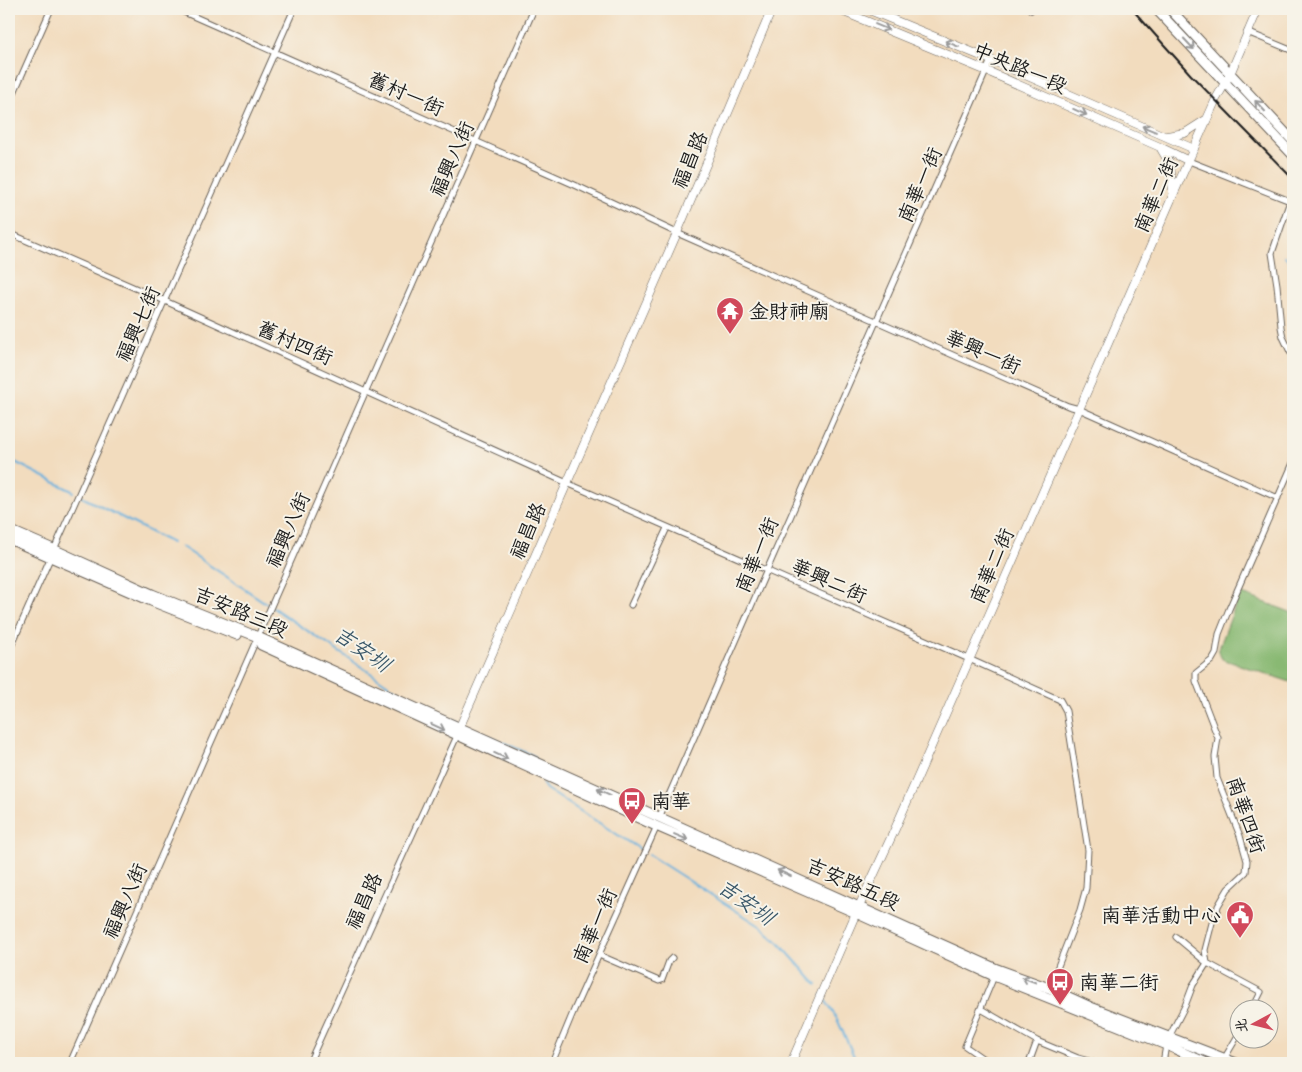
<svg xmlns="http://www.w3.org/2000/svg" width="1302" height="1072" viewBox="0 0 1302 1072" font-family="Caveat,'LXGW WenKai TC',sans-serif">
<style>
.forest{fill:#89b973;stroke:#526a48}
.lines{fill:none;stroke-linecap:round;stroke-linejoin:round}
.stream{stroke:#65b0dd;stroke-width:2}
.street-casing{stroke:#675f55;stroke-width:7}
.secondary-casing{stroke:#675f55;stroke-width:9}
.primary-casing{stroke:#675f55;stroke-width:11}
.street{stroke:#fff;stroke-width:5}
.secondary{stroke:#fff;stroke-width:8}
.primary{stroke:#fff;stroke-width:9}
.rail{stroke:#1c1c1c;stroke-width:2}
.oneway{stroke:#999}
.labels{text-anchor:middle;dominant-baseline:central;stroke-width:4;stroke-linejoin:round;paint-order:stroke}
.street-label{font-size:20px;fill:#1c1c1c;stroke:#f7f3e8}
.poi-label{font-size:20px;fill:#1c1c1c;stroke:#f7f3e8;text-anchor:start}
.water-label{font-size:21px;font-style:italic;fill:#395769;stroke:#f7f3e8}
</style>
<rect width="100%" height="100%" fill="#f7f3e8"/>
<filter id="ink" filterUnits="userSpaceOnUse"><feTurbulence type="fractalNoise" baseFrequency=".02" numOctaves="2"/><feDisplacementMap in="SourceGraphic" scale="10" xChannelSelector="R" yChannelSelector="G"/><feConvolveMatrix kernelMatrix="1 2 1 2 8 2 1 2 1" color-interpolation-filters="sRGB"/></filter>
<filter id="wash" filterUnits="userSpaceOnUse"><feTurbulence type="fractalNoise" baseFrequency=".0096" numOctaves="4" result="noise"/><feDisplacementMap in="SourceGraphic" scale="20" xChannelSelector="R" yChannelSelector="G"/><feGaussianBlur stdDeviation="1.12" result="paint"/><feColorMatrix in="noise" values="0 0 0 0 0 0 0 0 0 0 0 0 0 0 0 0 0 1.4 0 .05"/><feComposite in="paint" operator="in"/></filter>
<g filter="url(#wash)">
<rect width="100%" height="100%" fill="#f2dcbe"/>
<path class="forest" d="M1240,593L1293,613V683L1222,659L1218,651Z"/>
<g class="lines">
<path class="stream" d="M1285,256L1293,264
M9,459L74,492
M80,496L172,543
M182,547L414,702L459,723
M480,732L534,756L535,759
M542,783L546,789L640,849
M649,855L760,926L779,943L817,985
M822,995L837,1019L857,1063"/>
</g>
</g>
<g filter="url(#ink)">
<g class="lines">
<defs>
<path id="street" d="M177,9L577,186L677,233L1068,406L1079,409L1278,498
M1030,9L1031,10
M1247,32L1293,51
M9,104L51,9
M1189,161L1290,201L1272,253L1277,285L1281,327L1283,337L1293,358
M9,233L165,301L567,483L969,659L1060,700L1066,711L1088,850L1086,888L1080,910L1049,989
M631,605L667,528
M9,651L294,9
M659,818L767,570L991,60
M1176,937L1207,963L1261,992L1252,1010
M599,955L659,981L662,980L669,961L672,958
M981,1009L1037,1041L1078,1058L1096,1063
M985,1060L965,1046L995,974
M70,1063L534,9
M309,1063L457,736
M552,1063L574,1010L657,826
M1029,1063L1037,1041
M1163,1063L1166,1045L1169,1037L1185,1006L1193,985L1207,963L1205,950L1213,919L1216,915L1218,906L1228,889L1246,872L1247,861L1240,836L1217,778L1215,757L1218,738L1196,681V673L1212,660L1216,653L1219,634L1229,609L1293,463
M1221,1063L1224,1059L1240,1032"/>
<path id="secondary" d="M837,9L987,71L1160,147L1189,161
M867,9L991,60L1194,149
M1167,136L1185,133L1207,119
M1160,147L1170,164L1173,192
M458,731L677,233L772,9
M791,1063L856,913L895,829L1174,193L1216,99L1230,74L1258,9"/>
<path id="primary" d="M1156,9L1293,155
M1170,9L1293,141
M9,530L53,549L152,594L258,637L997,969L1049,988L1093,1008L1236,1063
M9,539L151,601L237,635
M261,645L656,826L856,913L994,976L1166,1045L1207,1063"/>
</defs>
<use href="#street" class="street-casing"/>
<use href="#secondary" class="secondary-casing"/>
<use href="#primary" class="primary-casing"/>
<use href="#street" class="street"/>
<use href="#secondary" class="secondary"/>
<use href="#primary" class="primary"/>
<path class="rail" d="M1132,9L1191,75L1293,179"/>
</g>
<defs><path id="oneway-shaft" d="M-6 0H5M1.5-3L5.5 0L1.5 3" fill="none" stroke-width="1.6" stroke-linecap="round" stroke-linejoin="round" transform="scale(1.25)"/></defs>
<g class="oneway">
<use href="#oneway-shaft" transform="translate(882 27) rotate(23)"/>
<use href="#oneway-shaft" transform="translate(952 44) rotate(-157)"/>
<use href="#oneway-shaft" transform="translate(1189 44) rotate(47)"/>
<use href="#oneway-shaft" transform="translate(1260 106) rotate(-133)"/>
<use href="#oneway-shaft" transform="translate(1080 112) rotate(24)"/>
<use href="#oneway-shaft" transform="translate(1149 129) rotate(-157)"/>
<use href="#oneway-shaft" transform="translate(438 727) rotate(25)"/>
<use href="#oneway-shaft" transform="translate(501 756) rotate(24)"/>
<use href="#oneway-shaft" transform="translate(604 792) rotate(-156)"/>
<use href="#oneway-shaft" transform="translate(681 837) rotate(23)"/>
<use href="#oneway-shaft" transform="translate(784 873) rotate(-156)"/>
<use href="#oneway-shaft" transform="translate(1029 980) rotate(-159)"/>
</g>
</g>
<defs>
<symbol id="temple-pin" viewBox="-11 -11 22 30"><path d="M0 17L-7.5 6A9.5 9.5 0 1 1 7.5 6Z" fill="#d1495b" stroke="#f7f3e8"/><path d="M0-6L5-2H3V0L6.5 2.5H4V6H1.5V3h-3V6H-4V2.5H-6.5L-3 0V-2H-5Z" fill="#fff"/></symbol>
<symbol id="bus-pin" viewBox="-11 -11 22 30"><path d="M0 17L-7.5 6A9.5 9.5 0 1 1 7.5 6Z" fill="#d1495b" stroke="#f7f3e8"/><path d="M-5-6H5V4H4V6H2V4H-2V6H-4V4H-5ZM-3.5-4V0h7V-4ZM-3.5 1.2v1.5H-2V1.2ZM2 1.2v1.5H3.5V1.2Z" fill="#fff"/></symbol>
<symbol id="civic-pin" viewBox="-11 -11 22 30"><path d="M0 17L-7.5 6A9.5 9.5 0 1 1 7.5 6Z" fill="#d1495b" stroke="#f7f3e8"/><path d="M-.6-6.5H3V-4.5H.6V-3L4-1V1h2V6H-6V1h2V-1L-.6-3ZM-1.2 2.5V6h2.4V2.5Z" fill="#fff"/></symbol>
</defs>
<g fill-rule="evenodd">
<use href="#temple-pin" x="714" y="295" width="32" height="43"/>
<use href="#bus-pin" x="616" y="785" width="32" height="43"/>
<use href="#civic-pin" x="1224" y="899" width="32" height="43"/>
<use href="#bus-pin" x="1044" y="966" width="32" height="43"/>
</g>
<g class="labels">
<g class="street-label">
<text transform="translate(1020 68) rotate(23)">中央路一段</text>
<text transform="translate(406 94) rotate(24)">舊村一街</text>
<text transform="translate(452 159) rotate(-66)">福興八街</text>
<text transform="translate(690 160) rotate(-67)">福昌路</text>
<text transform="translate(920 185) rotate(-66)">南華一街</text>
<text transform="translate(1156 195) rotate(-66)">南華二街</text>
<text transform="translate(138 324) rotate(-66)">福興七街</text>
<text transform="translate(295 343) rotate(24)">舊村四街</text>
<text transform="translate(983 352) rotate(24)">華興一街</text>
<text transform="translate(288 530) rotate(-66)">福興八街</text>
<text transform="translate(528 531) rotate(-66)">福昌路</text>
<text transform="translate(757 555) rotate(-67)">南華一街</text>
<text transform="translate(992 566) rotate(-66)">南華二街</text>
<text transform="translate(829 581) rotate(24)">華興二街</text>
<text transform="translate(241 612) rotate(23)">吉安路三段</text>
<text transform="translate(1246 815) rotate(71)">南華四街</text>
<text transform="translate(853 884) rotate(24)">吉安路五段</text>
<text transform="translate(125 901) rotate(-66)">福興八街</text>
<text transform="translate(364 901) rotate(-65)">福昌路</text>
<text transform="translate(595 926) rotate(-66)">南華一街</text>
</g>
<g class="poi-label">
<text x="749" y="311">金財神廟</text>
<text x="651" y="801">南華</text>
<text x="1221" y="915" text-anchor="end">南華活動中心</text>
<text x="1079" y="982">南華二街</text>
</g>
<g class="water-label">
<text transform="translate(362 649) rotate(34)">吉安圳</text>
<text transform="translate(746 902) rotate(35)">吉安圳</text>
</g>
</g>
<rect width="1302" height="1072" fill="none" stroke="#f7f3e8" stroke-width="30"/>
<g transform="translate(1254 1024) rotate(263)"><circle r="24" fill="#f7f3e8" stroke="#9f9d96"/>
<path d="M0-4L9 19L0 12L-9 19Z" fill="#d1495b"/>
<text y="-8" font-size="14" font-weight="bold" text-anchor="middle" fill="#1c1c1c">北</text>
</g>
</svg>
